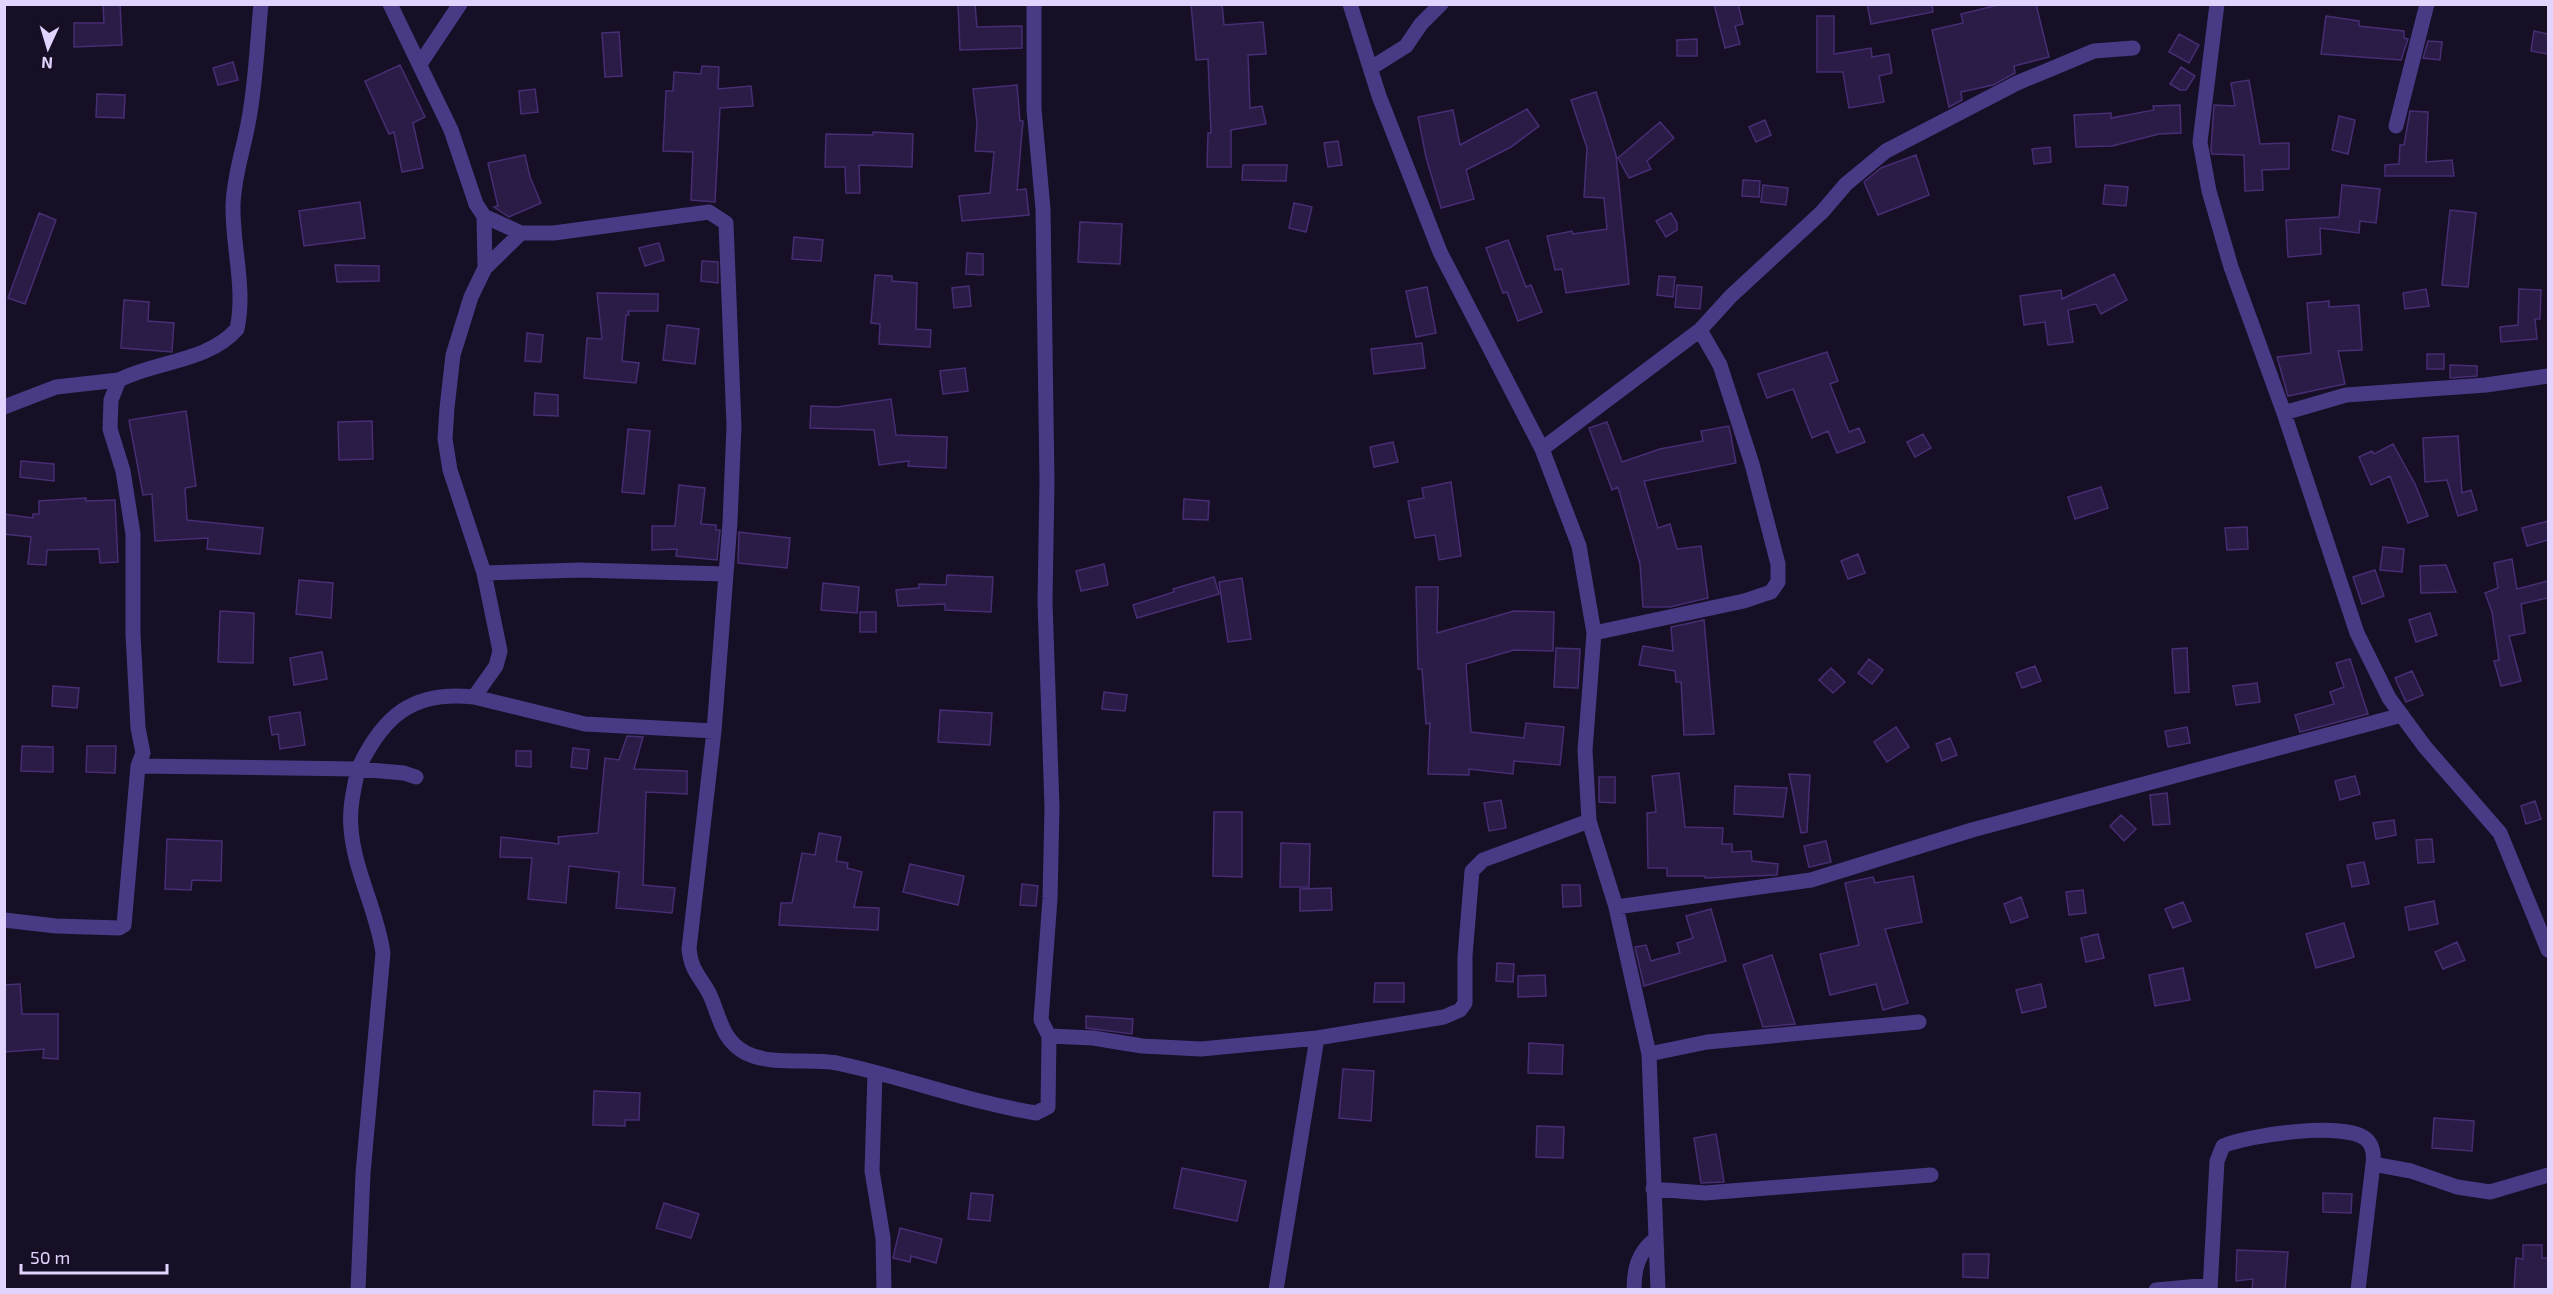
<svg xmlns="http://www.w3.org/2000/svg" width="2553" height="1294" viewBox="0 0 2553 1294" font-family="'Exo 2',sans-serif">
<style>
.building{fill:#2b1b47;stroke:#472d73;stroke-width:1.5}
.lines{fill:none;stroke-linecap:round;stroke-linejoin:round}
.minor{stroke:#493a85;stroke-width:15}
</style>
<rect width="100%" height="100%" fill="#170f26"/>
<path class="building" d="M103,4H120L122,45L74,47V23H104Z
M958,4H975L977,27L1022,26V48L960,50Z
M1191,4H1222L1224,25L1263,22L1266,54L1248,55L1250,108L1262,106L1266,124L1231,130V167H1207L1208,133H1211L1208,59L1196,60Z
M1714,4H1738L1743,24L1735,26L1740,44L1725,48Z
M1867,4H1932L1933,12L1871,24Z
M2002,4H2036L2049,57L2014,66L2015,73L1993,85L1961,92L1962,100L1949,107L1932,30L1963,23L1961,14Z
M1817,16H1834V54L1871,48L1872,57L1889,54L1892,73L1879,76L1884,102L1849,108L1843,72H1817Z
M2326,16L2359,21V26L2404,31V38L2408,39L2401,60L2321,54Z
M2534,31L2548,34V54L2531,51Z
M619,32L622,76L605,77L602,33Z
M2179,34L2199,45L2189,63L2169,52Z
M1697,39V56H1677V40Z
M2428,41L2442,42L2440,60L2423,58Z
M233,62L238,80L218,85L213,68Z
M400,65L425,117L413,123L423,168L402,172L394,132L389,134L365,81Z
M702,66L719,67L718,89L751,86L753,106L720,108L715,202L691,200L693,152L663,151L666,91H673L674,72L701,74Z
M2181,67L2195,76L2186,90H2180L2170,84Z
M2249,80L2260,144L2289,143V169L2262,170L2263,190L2245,191L2244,155L2212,154L2211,150L2214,105L2235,106L2231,83Z
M1017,85L1020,121H1023L1017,190L1026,189L1029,215L962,221L959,196L990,193L994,152L975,151L977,123L973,89Z
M535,89L538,112L521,114L519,91Z
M1596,92L1616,155L1629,284L1566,293L1562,269L1555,270L1547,236L1572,231L1573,234L1607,229L1604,198L1584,197L1587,148L1571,100Z
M97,94L125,95L124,118L96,117Z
M2180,105L2181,133L2159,134L2112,146L2076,147L2074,115L2111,113V118L2154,110L2153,106Z
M1527,109L1539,126L1511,147L1466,170L1474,199L1441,208L1426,157L1418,117L1453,110L1460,145Z
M2410,111L2428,112L2426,162L2452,160L2454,176H2385V165L2399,164L2400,145H2404Z
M2339,116L2355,120L2348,154L2332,150Z
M1765,120L1771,135L1756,142L1749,127Z
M1660,122L1674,138L1647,161L1651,169L1629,178L1618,158Z
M873,132L913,134L912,167L859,165L860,193H846L845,167H825L826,134L873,135Z
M1338,141L1342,165L1328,167L1324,143Z
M2050,147L2051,162L2034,164L2032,149Z
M525,155L530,177L541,203L509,217L494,207L498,206L488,163Z
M1916,155L1929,195L1878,215L1864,182L1881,168Z
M1243,165H1287L1286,181L1242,180Z
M1743,180L1760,181L1759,197L1742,196Z
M1763,185L1788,188L1786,205L1761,202Z
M2105,185L2128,187L2126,206L2103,204Z
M2342,185L2380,189L2376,223L2360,221L2359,233L2320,228L2321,254L2288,257L2286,220L2339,217Z
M360,202L365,238L304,246L299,211Z
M1294,203L1312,207L1306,232L1289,228Z
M2450,210L2476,213L2468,287L2442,285Z
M39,213L56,220L25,304L8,298Z
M1671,213L1677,223V230L1666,237L1656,221Z
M1080,222L1122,224L1120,264L1078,262Z
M794,237L823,240L821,261L792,259Z
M1508,240L1526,287L1531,285L1542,312L1518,321L1507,292L1503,293L1486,248Z
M659,243L664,260L645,266L639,248Z
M967,253L983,254V275L966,274Z
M702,261L718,262V283L701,281Z
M335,265L379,266V281L337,282Z
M2114,274L2127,300L2101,314L2096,304L2068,310L2073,342L2048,345L2045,322L2024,325L2020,296L2061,290L2062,299Z
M875,275L892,276V281L917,283L916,329L931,330L930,347L879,344L880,324L871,323Z
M1659,276L1675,277L1673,297L1657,295Z
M1677,285L1702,287L1700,309L1675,307Z
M969,286L971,306L954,308L952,288Z
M1427,287L1436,333L1416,337L1406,291Z
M2426,289L2429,306L2405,309L2403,293Z
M2519,289L2541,290L2540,319H2535L2537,339L2501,342L2500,327L2518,325Z
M597,293L658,294V311H628L629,315H626L622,361L639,363L636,383L584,378L587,338L602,339Z
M124,300L149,302L148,321L174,323L172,352L121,348Z
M2329,301V307L2359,305L2362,350L2338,351L2345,384L2288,396L2277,357L2311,353L2307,303Z
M667,325L699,329L695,364L663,360Z
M527,333L543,335L541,362L525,361Z
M1422,343L1425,368L1374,374L1371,349Z
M1827,352L1838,381L1830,384L1849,432L1859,428L1865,442L1837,453L1828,431L1812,438L1793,389L1767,398L1758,374Z
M2427,354H2444V369H2427Z
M2450,365L2477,366V376L2450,378Z
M965,368L968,391L943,394L940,371Z
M535,393L558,395V416L534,415Z
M891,399L896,435L947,437L946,468L908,466L909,461L879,465L874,430L810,428L811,406L837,407Z
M186,411L196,486L185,488L187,520L263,528L260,554L207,549L208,538L155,541L152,494L143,495L129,420Z
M372,421L373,459L339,460L338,422Z
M1607,422L1622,462L1660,449L1703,441L1701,431L1729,426L1736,463L1644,481L1658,528L1670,524L1677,549L1701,546L1708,598L1670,607H1643L1640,564L1618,487L1612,490L1589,428Z
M628,429L650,431L644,494L622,492Z
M1923,434L1931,448L1915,457L1907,442Z
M2458,436L2462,493L2471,490L2477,510L2458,516L2447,480L2425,482L2423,438Z
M1393,442L1398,462L1374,467L1370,447Z
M2393,444L2415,484L2428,516L2408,523L2390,476L2371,485L2359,457L2372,451L2374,454Z
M21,461L54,464V481L20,477Z
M1451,482L1461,556L1439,560L1435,535L1415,538L1408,501L1424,498L1422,488Z
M679,485L705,488L701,524L716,525V530H720L717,560L676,556L677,549L652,550V526H675Z
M2101,487L2108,508L2075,519L2068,497Z
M86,498V501L115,500L118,562L100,563L99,549L47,550L46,565L28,564L31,537L4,534V514L33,518V514H39V501Z
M1184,499L1209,501L1208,520L1183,519Z
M2548,521V540L2527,546L2522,528Z
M2247,527L2248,549L2227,550L2225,528Z
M739,532L790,538L787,568L738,563Z
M2383,547L2404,549L2402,572L2380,570Z
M1858,554L1865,573L1848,579L1841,561Z
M2512,559L2517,589L2548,581V598L2521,604L2525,633L2509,636L2521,681L2501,686L2494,661L2499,660L2492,612L2485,593L2498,588L2494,563Z
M1104,564L1108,585L1081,591L1076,571Z
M2446,565L2456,592L2421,593L2420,566Z
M2375,570L2384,596L2362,604L2353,577Z
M947,575L993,577L991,612L945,610V604L898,606L896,590L919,588V584L946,585Z
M1214,577L1219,594L1137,618L1133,605L1174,592L1173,589Z
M1242,578L1251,639L1228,642L1219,582Z
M299,580L333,583L331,618L296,614Z
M823,583L859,587L857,613L821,610Z
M1416,587H1438L1437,633L1514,611L1554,612L1553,651L1514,650L1466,664L1471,732L1524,738L1526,723L1564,727L1560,765L1514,761L1513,774L1469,769V775L1428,774L1430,723L1426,724L1422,669H1418Z
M220,611L254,613L253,663L218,662Z
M860,612H876V632H860Z
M2430,613L2437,635L2416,642L2409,620Z
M1704,620L1714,734L1684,735L1681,682H1676L1675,671L1639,665L1643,646L1673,651L1671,627Z
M1556,648L1580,649L1578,688L1554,687Z
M2187,648L2189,692L2175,693L2172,649Z
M322,652L327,679L294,685L290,658Z
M1869,659L1883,670L1872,684L1858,673Z
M2350,659L2368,714L2300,732L2295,715L2334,704L2330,692L2344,687L2336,663Z
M2035,666L2041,681L2022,688L2016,673Z
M1831,668L1845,682L1833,693L1819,680Z
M2412,671L2423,695L2406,702L2395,678Z
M2257,683L2260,702L2236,705L2233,686Z
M53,686L79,688L77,708L52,706Z
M1104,692L1127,695L1125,711L1102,709Z
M940,710L992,713L990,745L938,742Z
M300,712L305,745L280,749L278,734L272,735L269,717Z
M1896,727L1909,747L1887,762L1874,742Z
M2187,727L2190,743L2168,747L2165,731Z
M627,736L643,737L634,769L687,771V794L646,792L643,885L675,888L672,913L616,908L619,872L569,866L566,903L528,899L532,858L500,857L501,837L559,844L558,837L598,833L605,758L619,760Z
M1950,738L1957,755L1942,761L1936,744Z
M22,746L53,747V772L21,771Z
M87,746H116L115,773L86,772Z
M573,748L589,750L587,769L571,767Z
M516,751H531V767L516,766Z
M1679,773L1685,827L1723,828L1722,844H1732V852L1751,851L1752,861L1778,864L1777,875L1705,878V876H1667V868H1648L1647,813L1656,812L1652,776Z
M1789,774L1810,775L1807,832L1801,833Z
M2355,776L2360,794L2340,800L2335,781Z
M1599,777H1615V803L1599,802Z
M1735,786L1787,788L1783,817L1734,814Z
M2167,793L2170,824L2153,825L2150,795Z
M1501,800L1506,828L1489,831L1484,803Z
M2535,801L2541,819L2526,824L2521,806Z
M1214,812H1242V877L1213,876Z
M2121,815L2136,829L2124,841L2110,826Z
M2394,820L2396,835L2376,839L2373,823Z
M819,833L841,837L836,861L848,863L847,868L862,872L854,907L879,908L878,930L779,925L781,903H792L802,853L815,855Z
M167,839L222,841L221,881L192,880L191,890L165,889Z
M2432,839L2434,862L2418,863L2416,840Z
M1826,841L1831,862L1809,867L1804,846Z
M1281,843L1310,844L1309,887H1280Z
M2364,862L2369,884L2352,887L2347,865Z
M910,864L964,876L958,905L903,892Z
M1913,876L1922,922L1885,929L1908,1003L1883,1010L1876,984L1830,995L1820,954L1859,945L1845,883L1873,877L1875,883Z
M1022,884L1038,886L1036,906L1020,905Z
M1562,885H1580L1581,906L1563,907Z
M1331,888L1332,910L1300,911V889Z
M2083,890L2086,913L2069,915L2066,892Z
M2021,897L2028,917L2011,923L2004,904Z
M2434,901L2438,924L2409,930L2405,907Z
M2183,902L2191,921L2173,928L2165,909Z
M1711,909L1726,961L1644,986L1635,947L1646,945L1651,961L1680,953L1677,943L1693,938L1686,916Z
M2344,923L2354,957L2316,968L2306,934Z
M2098,934L2104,958L2086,962L2081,938Z
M2457,942L2465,960L2443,969L2435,952Z
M1772,955L1795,1024L1763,1027L1743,965Z
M1497,963L1514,964L1513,982L1496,981Z
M2183,968L2190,1000L2155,1006L2149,975Z
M1545,975L1546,996L1518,997V976Z
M1375,983H1404V1002H1374Z
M20,984L22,1014H58V1059L43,1058L44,1049L4,1052V985Z
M2041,984L2046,1007L2022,1013L2016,990Z
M1086,1016L1133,1019L1132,1034L1086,1028Z
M1529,1043L1563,1045L1562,1074L1528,1073Z
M1343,1069L1374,1071L1371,1121L1339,1118Z
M594,1091L640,1093L639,1120H625V1126L593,1125Z
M2434,1118L2474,1121L2472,1151L2432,1148Z
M1537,1126L1564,1127L1563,1158L1536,1157Z
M1716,1134L1724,1182L1701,1183L1694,1138Z
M1182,1168L1246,1181L1237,1221L1174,1208Z
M971,1193L993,1195L990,1221L968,1219Z
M2323,1193L2352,1194L2351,1213L2323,1212Z
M664,1203L699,1214L691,1238L656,1228Z
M900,1228L942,1239L936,1263L911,1256L910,1262L893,1258Z
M2523,1245H2542V1258H2548V1290H2514L2516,1258L2523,1259Z
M2237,1250L2288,1252L2285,1290H2252L2253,1279L2236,1281Z
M1963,1254H1989L1988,1278L1963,1277Z"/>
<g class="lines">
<path class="minor" d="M390,4L451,130L476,204L484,216L521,233H554L709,212L726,223L734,426L730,522L714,731L689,949C691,970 699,975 709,993C720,1016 721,1040 746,1053C773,1066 808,1058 837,1063C903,1077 968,1102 1036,1113L1048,1107L1049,1036L1093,1038L1142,1046L1201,1049L1317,1038L1444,1017L1460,1010L1465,1003V956L1472,871L1483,860L1589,821
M1034,4V109L1043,209L1047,482L1045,602L1052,807L1050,899L1041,1020L1049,1036
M1350,4L1379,96L1440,252L1542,449L1579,546L1594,633L1585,750L1589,821L1616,907L1649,1054L1658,1290
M2217,4L2200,142L2209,191L2231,267L2284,413L2357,633L2389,698L2425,747L2500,833L2548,950
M420,64L460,4
M1371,68L1406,46L1421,24L1441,4
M2396,126L2427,4
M484,216L485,268
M4,407L56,387L119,380
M2284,413L2346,395L2486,385L2548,376
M1542,449L1700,330L1731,296L1822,212L1846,184L1886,151L2017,83L2094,51L2133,48
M484,573L580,570L725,574
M1594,633L1744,601L1771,592L1778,582V564L1752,464L1720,365L1700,330
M474,697L585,724L714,731
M138,766L358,769C383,716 413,690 474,697L496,666L500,651L484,573L450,470L445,439L447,408L453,355L471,297L485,268L521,233
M1616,907L1811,880L1972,830L2402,715
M4,920L56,926L119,928L124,925L138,766L143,753L138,728L133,634V534L123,471L110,429L111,400L119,380C156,361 208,362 237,329C246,288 232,246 233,205C234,176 243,151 248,124C256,84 257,44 261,4
M1649,1054L1707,1042L1919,1022
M875,1073L872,1171L883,1238L884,1290
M1653,1189L1705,1193L1931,1175
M358,1290L363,1173L383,953C377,910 354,871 351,828C349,808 354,789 358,769L404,773L416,777
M1276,1290L1317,1038
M1634,1290C1634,1269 1638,1253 1654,1240
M2156,1290L2210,1285
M2210,1290L2217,1161L2223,1146C2248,1135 2344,1121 2366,1139C2373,1145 2374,1156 2373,1164L2411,1171L2457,1187L2490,1192L2548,1175
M2358,1290L2373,1164"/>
</g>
<rect width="2553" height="1294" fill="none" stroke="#e0d4ff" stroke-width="12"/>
<g transform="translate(48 48) rotate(184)" stroke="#170f26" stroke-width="4.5" paint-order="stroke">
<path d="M0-4.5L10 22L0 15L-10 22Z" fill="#e0d4ff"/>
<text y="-9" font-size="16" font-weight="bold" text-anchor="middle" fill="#e0d4ff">N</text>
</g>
<path d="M21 1264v9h146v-9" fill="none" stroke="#e0d4ff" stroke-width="3"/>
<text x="30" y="1264" font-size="18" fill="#e0d4ff" stroke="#170f26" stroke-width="4.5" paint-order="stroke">50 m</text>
</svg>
